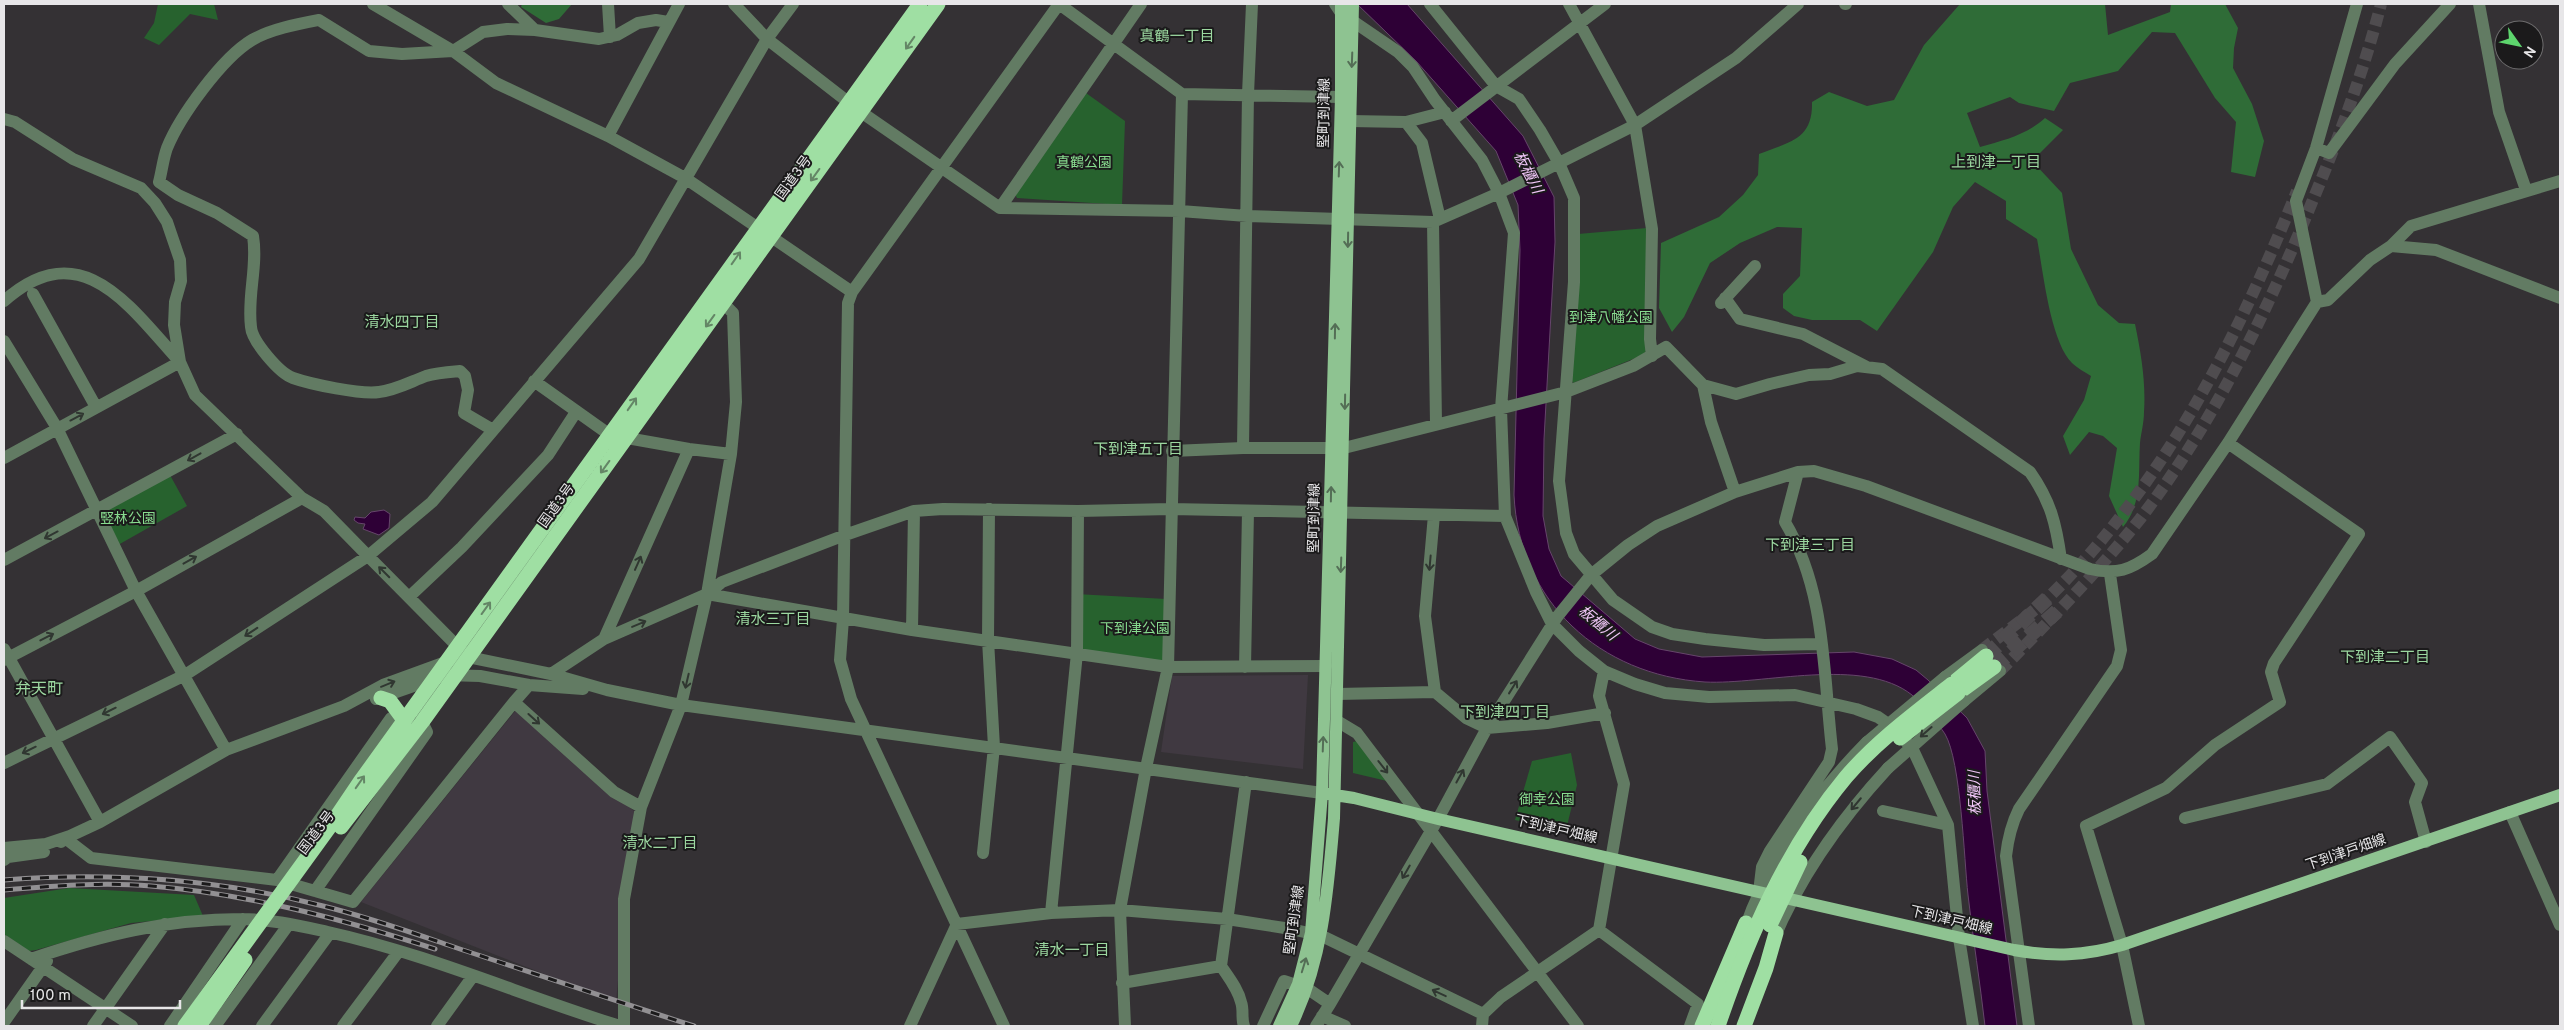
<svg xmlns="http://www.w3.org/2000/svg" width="2564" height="1030" viewBox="0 0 2564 1030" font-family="Overpass,'Noto Sans JP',sans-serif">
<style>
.built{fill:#403941}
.green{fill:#27622e}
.forest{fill:#2f6c37}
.water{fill:#2e0036;stroke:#66456b}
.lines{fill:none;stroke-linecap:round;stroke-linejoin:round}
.minor-tunnel{stroke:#4f4c4f;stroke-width:12;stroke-dasharray:12 6;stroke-linecap:butt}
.highway-tunnel{stroke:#4f4c4f;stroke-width:15;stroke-dasharray:15 8;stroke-linecap:butt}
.minor{stroke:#627b63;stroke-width:12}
.major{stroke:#8ec391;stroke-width:12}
.highway{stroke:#9fdfa3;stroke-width:15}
.rail-casing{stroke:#929093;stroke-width:5}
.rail{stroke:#1b1a1b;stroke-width:3;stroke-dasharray:9;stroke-linecap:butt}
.minor-bridge{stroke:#627b63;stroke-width:12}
.highway-bridge{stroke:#9fdfa3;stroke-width:15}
.oneway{stroke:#648666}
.oneway2{stroke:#546e56}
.oneway3{stroke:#303731}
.labels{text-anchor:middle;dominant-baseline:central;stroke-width:4;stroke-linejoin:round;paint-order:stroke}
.street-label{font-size:14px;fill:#e7e6e8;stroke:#1b1a1b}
.park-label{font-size:14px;fill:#88dc8f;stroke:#1b1a1b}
.neighbourhood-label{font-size:15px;fill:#9cd8a0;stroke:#1b1a1b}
.water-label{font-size:15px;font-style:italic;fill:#f1c7f8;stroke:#1b1a1b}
.quarter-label{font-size:16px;fill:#9cd8a0;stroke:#1b1a1b}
</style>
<rect width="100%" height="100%" fill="#343134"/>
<path class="built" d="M1308,675L1303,769L1161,752L1172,676Z
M516,710L634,811L616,1002L361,902Z"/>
<path class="green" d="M158,4H214L218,20L190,14L159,45L144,38L154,23Z
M1086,93L1125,121L1122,205L1017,198L1014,192Z
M1647,228L1646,351L1643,355L1573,383L1570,376L1578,234Z
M170,475L187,506L118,545L103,516L105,511Z
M1076,594L1166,599V664L1074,650Z
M1357,741L1387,781L1353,773V742Z
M1571,753L1577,785L1566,830L1515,820L1532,761Z
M69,888L194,895L203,916L131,923L36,950L29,951L4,934V898Z"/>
<path class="forest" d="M522,4H572L559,19L546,23L521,7Z
M1960,4H2105L2108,35L2170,12L2171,4H2225L2238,28L2234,48L2233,68L2252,104L2264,141L2255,177L2231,172L2236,122L2215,98L2175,33L2152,32L2118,71L2070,83L2054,111L2019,103L2010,97L1967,113L1980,147C2004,140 2026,135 2045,118L2063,130L2032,161L2062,193L2071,249L2098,305L2119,323L2135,324C2141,353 2146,382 2144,412C2144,423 2141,433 2140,443C2138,473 2143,503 2123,527L2109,496L2117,448L2103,436L2089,432L2070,455L2063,436L2084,400L2091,376C2085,372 2077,368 2072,363C2050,341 2043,270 2037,239L2006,219V201L1975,182L1953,207L1933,252L1877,331L1860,320H1812L1794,316L1783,308V294L1800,276L1802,228L1777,227L1740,243L1710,263L1684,317L1672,332L1659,308L1661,243L1719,217L1743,195L1758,175L1759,154C1789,142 1813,140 1812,102L1829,92L1867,106L1894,100L1924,45Z"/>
<path class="water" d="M1357,4H1407L1523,136L1554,197L1555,242L1544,439L1543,516L1549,549L1561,576L1635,639L1659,649L1702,657L1854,652L1892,659L1916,670L1928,680L1967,718L1985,751L1987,791L2017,1026H1985C1980,982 1973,939 1968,895C1964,859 1961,761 1945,734C1937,722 1923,704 1912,695C1863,656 1763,685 1705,682C1600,675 1519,602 1514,495L1520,250L1518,205L1496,151L1416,61Z
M384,510L390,514L389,528L379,535L363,529L365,524L358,523L354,520L355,517L365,518L371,512Z"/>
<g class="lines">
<path class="minor-tunnel" d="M1982,650C2006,631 2032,614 2053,593C2166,481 2238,337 2297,191
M2000,671C2048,622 2097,573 2140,519C2212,425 2265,316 2310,207C2338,140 2363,74 2381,4"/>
<path class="highway-tunnel" d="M1986,656L2051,595
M1994,667L2063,606"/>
<path class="minor" d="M373,4L453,51L496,83L608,136L685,178L852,292
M508,4L535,30
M608,4L610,37
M734,4L767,39L861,112L1000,208L1180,211L1247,216L1433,222L1499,193L1635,125L1736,58L1798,4
M1059,4L1182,94L1341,97
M1335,4L1341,13L1398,52L1413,67L1435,100L1482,160L1499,193L1514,233L1501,409L1505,516L1536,592L1552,624L1579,651L1604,671L1635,684L1665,693L1709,697L1795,695L1856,709L1878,717L1898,731L1914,752L1948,825L1959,938L1973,1026
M1430,4L1496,86L1519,99L1540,130L1559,163L1574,198V282L1559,481L1566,533L1574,554L1613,600L1652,627L1672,634L1705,639L1764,645L1821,644
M1569,4L1635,125L1652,229L1650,339L1652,356
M1845,4H1846
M2479,4L2499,112L2526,190
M4,119L15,122L73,159L141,188L155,203L167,222L180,260L181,281L175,302L174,325L180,362L195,395L302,498L324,511L368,556L432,502L639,259L767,39L793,4
M1350,121L1406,122
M1451,121L1605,4
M608,136L679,4
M2316,148L2329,153L2395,64L2450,4
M159,182C162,171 163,159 167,148C180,116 222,58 252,40C271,29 298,24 319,20L369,51L402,54L453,51L483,32L507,29L535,30L599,39L617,35L638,23L656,20L668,22
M159,182L178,195L217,213L253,236C258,266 247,296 251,327C252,341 279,373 293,378C310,384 362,395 379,392C396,390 410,382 426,376C436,373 449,372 460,371L465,376L468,390L464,413L493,430
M1000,208L1141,4
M1440,219L1422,143L1406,122L1445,112
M1433,222L1436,423
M2391,246L2436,250L2560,298
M33,294L96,407
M1725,298L1740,319L1803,334L1867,367
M4,301C81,232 130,307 180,362
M2317,302L2328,300L2370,260L2391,246L2411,226L2560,181
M1721,303L1755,266
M4,341L57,428L136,591L226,750
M534,381L610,435L689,449L731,454
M1703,385L1711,422L1735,492
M1243,448L1248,94L1252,4
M1172,451L1243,448H1344L1566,392L1633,366L1666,347L1703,385L1736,394L1770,384L1809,375L1830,374L1857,366L1882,369L2030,472C2051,502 2056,524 2061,559
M4,458L180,362
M1434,515L1425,616L1435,692
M4,560L237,434
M707,594L722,582L845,535L914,511L943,509L1078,511L1171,509L1505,516
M707,594L912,630L1168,667L1326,666
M707,594L731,454L736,402L733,313L723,303
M409,597L462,547L548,455L576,412
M912,630L914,511
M604,639L689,449
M4,649L100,822
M4,660L136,591L302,498
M1245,667L1248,511
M551,674L604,639L707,594L681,705L641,807L624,899V1026
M1945,677L1982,650
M529,685L514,702L614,792L641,807
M1337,694L1435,692L1466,718L1487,728L1547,723L1605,713
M376,699L445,675L480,676L529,685L583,689
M1964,701L2000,671
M1337,721L1357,733L1578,1026
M4,763L185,675L368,556L464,653
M1883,811L1948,825
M2510,812L2560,925
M2185,818L2327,784L2390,737L2422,783L2415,802L2426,842
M61,842L65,838L91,858L277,880L353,902L514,702
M4,848L46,844L70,836L100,822L226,750L344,706L383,685L457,658L468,657L551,674L607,690L681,705L1322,793
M983,853L994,747L988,640L989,509
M4,860L8,857L44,852
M277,880L391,718L404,720
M315,891L427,732L422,722
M1759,892L1762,867L1770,851L1829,762L1832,749C1823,671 1826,591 1785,522L1798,472
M1051,913L1077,653L1078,511
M1599,930L1698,1004L1690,1026
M1744,931C1768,860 1815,795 1867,742
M4,941L132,1026
M1773,941C1800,876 1841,819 1888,768
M31,959C102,935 166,919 242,919C271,919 300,926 328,932C428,954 523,996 620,1026
M1122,983L1221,966
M1330,1004L1438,819L1487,728L1557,617L1591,575L1628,545L1657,526L1735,492L1798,472L1814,471L1866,486L2090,569C2117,575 2130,570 2152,554L2228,443L2317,302L2296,201L2316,148L2357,4
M1322,1016L1345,1026
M4,1022L47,961
M93,1026L165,924
M170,1026L243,919
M215,1026L289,924
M262,1026L330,933
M343,1026L399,951
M437,1026L473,976
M910,1026L957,924L1051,913L1120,910L1227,919L1291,929L1322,936L1483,1014
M1004,1026L851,699L840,660L843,619L848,303L852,292L1059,4
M1125,1026L1120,910L1146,768L1168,667L1182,94
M1244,1026C1241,1018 1244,1010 1241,1002C1238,989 1229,978 1221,966L1246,782
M1263,1026L1284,981L1308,989L1330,1004L1316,1026
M1482,1026L1483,1014L1501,997L1599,930L1624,784L1599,696L1604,671
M2029,1026L2006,856C2008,838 2011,825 2019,809L2117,666L2121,650L2110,574
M2139,1026L2122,945L2086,826L2166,788L2215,745L2280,702L2271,672L2274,663L2359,534L2228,443"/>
<path class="major" d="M1322,793L1354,798L1438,819L2014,950C2052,957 2085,956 2122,945L2560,795
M1279,1026L1298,984L1311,933L1322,793L1341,97V4
M1291,1026C1323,960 1328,890 1334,818L1353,4"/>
<path class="highway" d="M1952,684L1986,656
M1958,693L1994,667
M381,698L390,701L404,720
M333,822L360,782L920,4
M341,827L422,722L938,4
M1702,1026L1746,923
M1744,1026L1766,968L1776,933"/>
<defs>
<path id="rail" d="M4,880C111,872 219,879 323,906C368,917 413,933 457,948C536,974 615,1001 694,1026
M4,890C52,886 102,882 151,886C249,894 342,919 435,949"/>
</defs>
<use href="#rail" class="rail-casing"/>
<use href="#rail" class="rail"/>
<path class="minor-bridge" d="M1867,742L1945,677
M1888,768L1964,701"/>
<path class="highway-bridge" d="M1900,738L1958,693
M1770,925L1800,862
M185,1026L333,822
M199,1026L245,960
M1718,1026C1748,938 1786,849 1846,777C1877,741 1915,713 1952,684"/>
</g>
<defs><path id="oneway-shaft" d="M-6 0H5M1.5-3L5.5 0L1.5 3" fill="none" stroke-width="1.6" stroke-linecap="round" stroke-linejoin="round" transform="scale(1.25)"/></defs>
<g class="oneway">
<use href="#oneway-shaft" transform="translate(910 43) rotate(125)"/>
<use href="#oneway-shaft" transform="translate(815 175) rotate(126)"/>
<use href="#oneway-shaft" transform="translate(736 258) rotate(-55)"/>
<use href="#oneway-shaft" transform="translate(710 321) rotate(126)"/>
<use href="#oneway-shaft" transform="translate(632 404) rotate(-55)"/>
<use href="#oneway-shaft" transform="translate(605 467) rotate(126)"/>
<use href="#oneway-shaft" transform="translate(486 608) rotate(-54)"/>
<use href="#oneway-shaft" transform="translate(360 782) rotate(-55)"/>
</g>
<g class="oneway2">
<use href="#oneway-shaft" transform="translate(1352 60) rotate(92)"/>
<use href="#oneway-shaft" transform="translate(1339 169) rotate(-88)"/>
<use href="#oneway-shaft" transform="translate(1348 240) rotate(91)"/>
<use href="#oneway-shaft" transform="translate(1335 331) rotate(-89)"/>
<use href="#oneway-shaft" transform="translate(1345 402) rotate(91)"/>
<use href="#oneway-shaft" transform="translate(1331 494) rotate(-89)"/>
<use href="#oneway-shaft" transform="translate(1341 565) rotate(92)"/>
<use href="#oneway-shaft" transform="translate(1323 744) rotate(-88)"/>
<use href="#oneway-shaft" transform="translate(1304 965) rotate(-73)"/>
</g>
<g class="oneway3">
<use href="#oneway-shaft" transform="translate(77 417) rotate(-28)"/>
<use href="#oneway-shaft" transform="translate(194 457) rotate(151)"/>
<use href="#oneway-shaft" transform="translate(51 535) rotate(152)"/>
<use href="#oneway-shaft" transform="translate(190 560) rotate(-29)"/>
<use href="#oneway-shaft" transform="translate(638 563) rotate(-66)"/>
<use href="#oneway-shaft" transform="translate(1430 563) rotate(95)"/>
<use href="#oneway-shaft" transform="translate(384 572) rotate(-135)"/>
<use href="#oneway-shaft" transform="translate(639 624) rotate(-23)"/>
<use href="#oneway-shaft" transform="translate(251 632) rotate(147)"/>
<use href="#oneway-shaft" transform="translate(47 637) rotate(-27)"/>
<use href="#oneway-shaft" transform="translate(687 681) rotate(103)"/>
<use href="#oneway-shaft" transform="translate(388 684) rotate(-22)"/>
<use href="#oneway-shaft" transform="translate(1513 687) rotate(-58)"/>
<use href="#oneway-shaft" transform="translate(109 711) rotate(154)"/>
<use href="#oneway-shaft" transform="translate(534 719) rotate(42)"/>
<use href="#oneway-shaft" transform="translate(1926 732) rotate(139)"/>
<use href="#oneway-shaft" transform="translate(29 750) rotate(154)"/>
<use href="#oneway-shaft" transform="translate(1383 767) rotate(52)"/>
<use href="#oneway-shaft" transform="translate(1460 776) rotate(-61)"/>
<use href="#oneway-shaft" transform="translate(1856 804) rotate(130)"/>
<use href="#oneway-shaft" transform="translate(1406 872) rotate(120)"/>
<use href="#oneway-shaft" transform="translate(1439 993) rotate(-155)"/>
</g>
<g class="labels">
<g class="street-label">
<text transform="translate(1325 113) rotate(-89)">堅町到津線</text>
<text transform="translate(794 178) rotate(-54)">国道3号</text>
<text transform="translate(557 506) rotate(-54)">国道3号</text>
<text transform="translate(1315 518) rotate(-89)">堅町到津線</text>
<text transform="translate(1556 830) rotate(13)">下到津戸畑線</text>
<text transform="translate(317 833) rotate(-53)">国道3号</text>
<text transform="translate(2346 853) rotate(-19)">下到津戸畑線</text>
<text transform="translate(1295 920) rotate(-82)">堅町到津線</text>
<text transform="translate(1951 921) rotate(13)">下到津戸畑線</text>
</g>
<g class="park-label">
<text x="1084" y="163">真鶴公園</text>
<text x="1611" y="318">到津八幡公園</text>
<text x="128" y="519">竪林公園</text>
<text x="1135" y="629">下到津公園</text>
<text x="1547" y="800">御幸公園</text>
</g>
<g class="neighbourhood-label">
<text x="1177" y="37">真鶴一丁目</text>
<text x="1996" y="163">上到津一丁目</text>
<text x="402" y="323">清水四丁目</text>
<text x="1138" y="450">下到津五丁目</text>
<text x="1810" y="546">下到津三丁目</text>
<text x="773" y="620">清水三丁目</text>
<text x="2385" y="658">下到津二丁目</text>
<text x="1505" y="713">下到津四丁目</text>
<text x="660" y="844">清水二丁目</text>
<text x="1072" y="951">清水一丁目</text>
</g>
<g class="water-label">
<text transform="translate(1527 173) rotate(63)">板櫃川</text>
<text transform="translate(1597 624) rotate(40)">板櫃川</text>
<text transform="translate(1976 793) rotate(-91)">板櫃川</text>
</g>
<g class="quarter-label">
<text x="39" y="690">弁天町</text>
</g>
</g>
<rect width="2564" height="1030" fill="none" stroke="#e7e6e8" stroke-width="10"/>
<g transform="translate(2519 45) rotate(123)"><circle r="24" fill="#1b1a1b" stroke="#6d6c6d"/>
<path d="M0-4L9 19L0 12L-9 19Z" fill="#5dd56d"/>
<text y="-8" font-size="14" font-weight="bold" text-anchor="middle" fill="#e7e6e8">N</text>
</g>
<path d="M22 1000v8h158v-8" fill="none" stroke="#e7e6e8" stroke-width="2.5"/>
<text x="30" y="1000" font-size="15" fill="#e7e6e8" stroke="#1b1a1b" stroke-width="4" paint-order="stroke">100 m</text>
</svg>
